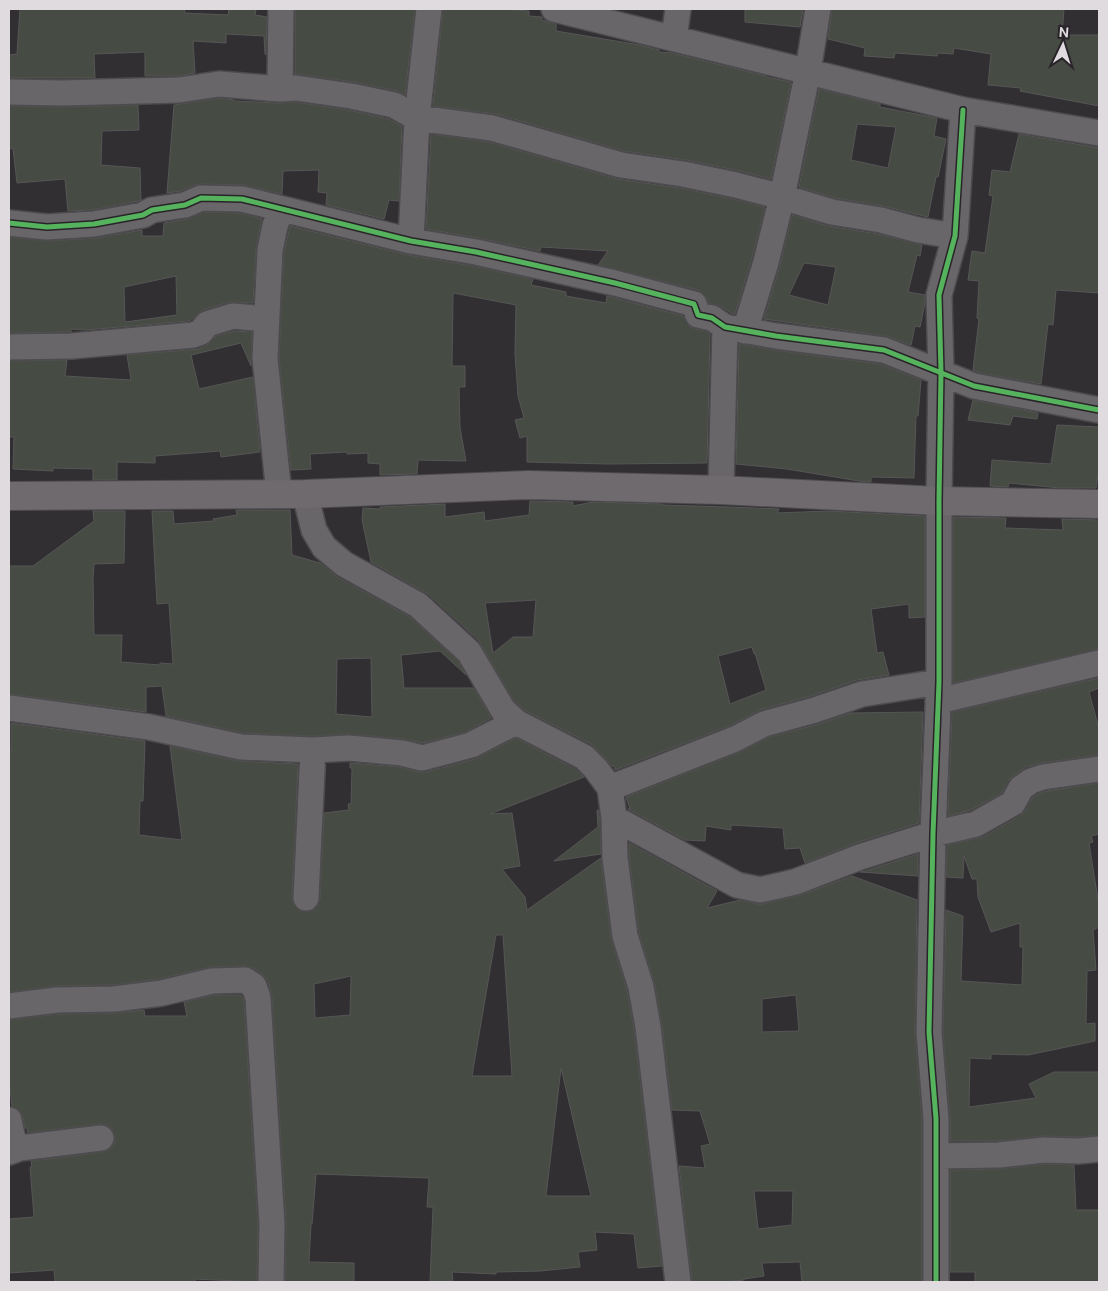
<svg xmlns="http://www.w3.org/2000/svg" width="1108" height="1291" viewBox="0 0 1108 1291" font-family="'DM Sans',sans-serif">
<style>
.building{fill:#464b43;stroke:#565656;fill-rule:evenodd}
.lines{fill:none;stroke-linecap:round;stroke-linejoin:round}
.street-casing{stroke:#4d4b4d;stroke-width:28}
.secondary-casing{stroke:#4d4b4d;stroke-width:30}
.street{stroke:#696669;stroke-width:25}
.secondary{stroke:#6e6a6e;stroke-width:28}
.cycleway-casing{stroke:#292429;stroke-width:8}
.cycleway{stroke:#56b35d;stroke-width:5}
</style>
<rect width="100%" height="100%" fill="#322f32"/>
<path class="building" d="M20,9H184L185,13L228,15L229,9H256L255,15L267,17L266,55L265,54L264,36L226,34V43L193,41L195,73L178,76H145V52L94,54L95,78H9V55L17,54Z
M295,9H415L405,95L397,91L354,82L295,74Z
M443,9H502L529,11V16L542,17V20L556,24V31L640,45L659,50V52L672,53L766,76V77L791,82L771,179L740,171L686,160L624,151L496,114L433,106Z
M745,9H803L800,27L745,22Z
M832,9H1064L1062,35H1099V106L1020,91L1021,88L988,85L991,54L954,48L953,54L938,53L937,56L895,53L894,58L864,56L865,48L828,39Z
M819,89L880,104V107L937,118L934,136L946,139L938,177H936L928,217L883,206L835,198L799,187ZM857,124L896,127L888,168L851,160Z
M219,98L234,100V101L279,103L295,102L348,110L389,119L402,126L399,201L389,200L384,219L326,205L327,193L318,192L319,170L283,171L282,194L243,185L201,184L195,185L181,191L167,193L174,105Z
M138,105L139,130L102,131L101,165L140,168L141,200L138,201L92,210L68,211L65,179L17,183L13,149L9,148V106L62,107Z
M431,134L489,142L617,179L680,188L733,199L765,207L752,258L735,314L731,313L720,306L709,303L704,294L698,290L598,265L608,251L541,247L540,251L478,238L426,229Z
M1019,134L1099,148V293L1056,290L1053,325L1048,324L1041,384L980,373L973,370L979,319L977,318L979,281L968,280L972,251L985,253L993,196L989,195L992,170L1010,172Z
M204,212L240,213L262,219L256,249L253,303L229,302L203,310L190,321L86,330L71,329V332L9,333V237L48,241L95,238L142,230V236H163L164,223L187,219ZM176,276L177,315L125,322L124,287Z
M792,215L828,226L878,234L922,245L920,256L917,255L908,292L925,295V303L920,327L915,326L911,345L886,336L764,319L780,265ZM804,263L836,267L828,305L789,295Z
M290,226L408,255L473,266L533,279L531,285L566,292V296L606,303L607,296L683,316L689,326L695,329L706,331L710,334L707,463L609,464L527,462V436L520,438L515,420L524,418L518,396L515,354L516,305L453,293L452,366H465V387H459L460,428L466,461L418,460L417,474L380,475V464L368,463V453L347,454V452L310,454L311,469L291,470L279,358L284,252Z
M235,331L252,332L251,366L241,343L191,355L199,389L253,377L260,452L221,457L220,451L155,456V463L117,462V480H93V469L53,468V471L13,469L14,437H9V361L67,360L65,376L131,380L127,355L198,349L207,345L216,336Z
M739,344L774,350L880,364L921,380L918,416H916L914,478L871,477V482H865L787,469L736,464Z
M973,400L1038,413L1037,419L1013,416L1010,425L968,420Z
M1057,425L1099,427V469L1096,488H1060L1009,483L1008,487L990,486L992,460L1051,464Z
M530,501L573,502V506L593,502L662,504V505L728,507L779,509L777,513L828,511L925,516V617L909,618V604L871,609L877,653L883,652L889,675L857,680L811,696L760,710L729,726L615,770L614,766H612L606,759L591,744L524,710L514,701L479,641L428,594L371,562L362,520L363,508L380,509V507L445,504V517L484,512L485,521L529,515ZM536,600L533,637H513L493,653L485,603ZM752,647L754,654L755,653L766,690L730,704L718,656Z
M236,510H290L292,555L320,563L337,577L410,617L458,661L466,675L440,651L401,655L404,688H474L491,718L466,732L422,743L403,739L350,734L313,736L243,733L166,716L162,686L146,687V712L9,694V566H33L94,521L93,511H125L124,563L94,564L93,580L94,635H122L121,662L160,665V663L173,664L169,603L157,604L152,511H173L174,524L214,521L213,519L237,515ZM371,658L372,717L336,714L337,659Z
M953,517L1006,518L1005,528L1063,530L1062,519L1099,520V649L953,683Z
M1099,678V688L1089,692L1099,729V755L1041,763L1026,767L1012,777L1008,781L1002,793L971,810L948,816L952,712Z
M923,712L919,823L856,843L805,863L800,848L785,849L783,828L731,825V830L706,826L705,841L685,840L628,809H630L626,797L740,752L769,737L819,724L851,713Z
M11,723L145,741L143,801H140L139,835L182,840L170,746L238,761L298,764L292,897L294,905L299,910L305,912L313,910L318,905L320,899L324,813L349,810L348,804H351L352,768H350V763L400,767L419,772H426L475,759L516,738L575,769L584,777L490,814L512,813L520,866L502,869L525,897L527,910L601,858L611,938L627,990L634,1029L662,1266L638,1268L634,1234L595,1232L597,1250L578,1252L580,1267L540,1271L496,1272V1274L452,1272L453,1282H430L433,1207H427L429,1178L316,1174L312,1224H311L309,1262L354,1263V1282H285L286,1223L272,997L268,981L262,974L253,968L245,966L211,967L159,979L113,985L57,986L9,992V751L11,752ZM496,935H503L512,1076H472ZM351,976L350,1015L315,1018L314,984ZM561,1068L591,1196H546Z
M1099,783V834L1091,836L1093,842L1089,843L1099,906V927L1093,930L1096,970L1087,971L1086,1024L1095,1023V1041L1028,1055L991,1054V1059L970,1058L969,1107L1036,1098L1029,1084L1054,1072H1099V1135L1078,1137L1043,1136L998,1141H950V1118L943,1032L946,910L963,916L961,981L1022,985L1023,947H1020V923L991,932L978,897L977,879H972L964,856L963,878L946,877L947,845L983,837L1020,816L1026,810L1032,798L1038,794L1046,791Z
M597,810H598L600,819L601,854L554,861L598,827Z
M629,843L717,891L707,908L740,900L757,904H763L800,895L852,876L917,900L915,1032L922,1120V1282H802L800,1262L762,1263L764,1276L744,1279V1280L722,1282H692L679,1166L705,1168L701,1146L710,1144L700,1111L672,1110L662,1025L655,985L639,933L629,857ZM796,995L799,1031L762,1032V999ZM754,1191H793L792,1225L758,1229Z
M918,854V876L860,872L865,871Z
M214,995H241L244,1001L258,1224L257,1282L195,1279V1282H55L54,1270L9,1273V1219L34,1217L30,1167H32L31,1161L103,1152L110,1149L114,1144L115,1137L112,1129L107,1125L100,1124L28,1133L27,1128H25L23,1117L20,1111L12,1106L10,1089L9,1088V1020L58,1014L114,1013L144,1010L145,1016H187L184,1002Z
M1045,1164L1074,1165L1076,1210H1099V1282H975V1272H950V1170L999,1169Z"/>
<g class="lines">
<defs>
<path id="street" d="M554,9L963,110L1099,133
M674,38L678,9
M280,89L281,9
M9,92L62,93L179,90L219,84L280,89L296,88L351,96L394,105L417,118L492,128L621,165L683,174L736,185L782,197L832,212L881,220L918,230L955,236
M9,223L47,227L94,224L143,215L152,210L185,205L201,198L242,199L411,241L476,252L615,283L694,304L698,315L712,318L725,327L776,336L884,350L974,386L1099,410
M411,241L417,118L429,9
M745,331L766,262L782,197L808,71L818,9
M9,347L72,346L193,335L201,332L207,324L233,316L266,319
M721,490L725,327
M279,494L265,358L270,250L275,226L281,209
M305,494L314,530L324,547L344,564L418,605L469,652L503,710L516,722L584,757L596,769L610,788L614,818L615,858L625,936L641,987L648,1027L678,1282
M938,701L1099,663
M9,708L149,727L241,747L313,750L349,748L402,753L422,758L471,745L516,722
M610,788L735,739L764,724L815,710L862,694L939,682
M614,818L737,885L760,890L795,882L860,857L933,834L976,824L1013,803L1021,788L1031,781L1043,777L1099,769
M306,898L313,750
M9,1006L57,1000L114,999L162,993L212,981L245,980L254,986L258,998L272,1224L271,1282
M9,1120L13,1140L20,1148
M9,1152L20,1148L101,1138
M936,1156L999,1155L1044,1150L1078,1151L1099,1149
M936,1282V1119L929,1032L933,834L939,682V501L941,372L939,295L955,236L963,110"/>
<path id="secondary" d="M9,496L305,494L529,485L721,490L939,501L1099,504"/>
</defs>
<use href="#street" class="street-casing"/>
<use href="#secondary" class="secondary-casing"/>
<use href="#street" class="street"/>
<use href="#secondary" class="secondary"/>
<defs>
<path id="cycleway" d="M9,223L47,227L94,224L143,215L152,210L185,205L201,198L242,199L411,241L476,252L615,283L694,304L698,315L712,318L725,327L776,336L884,350L974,386L1099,410
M936,1282V1119L929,1032L933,834L939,682V501L941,372L939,295L955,236L963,110"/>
</defs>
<use href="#cycleway" class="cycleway-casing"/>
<use href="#cycleway" class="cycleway"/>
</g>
<rect width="1108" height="1291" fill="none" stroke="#dfdbde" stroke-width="20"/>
<g transform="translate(1063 45) rotate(4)" stroke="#292429" stroke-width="4" paint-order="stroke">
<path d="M0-4L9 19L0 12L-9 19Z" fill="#dfdbde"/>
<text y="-8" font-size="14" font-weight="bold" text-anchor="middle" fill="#dfdbde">N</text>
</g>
</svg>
